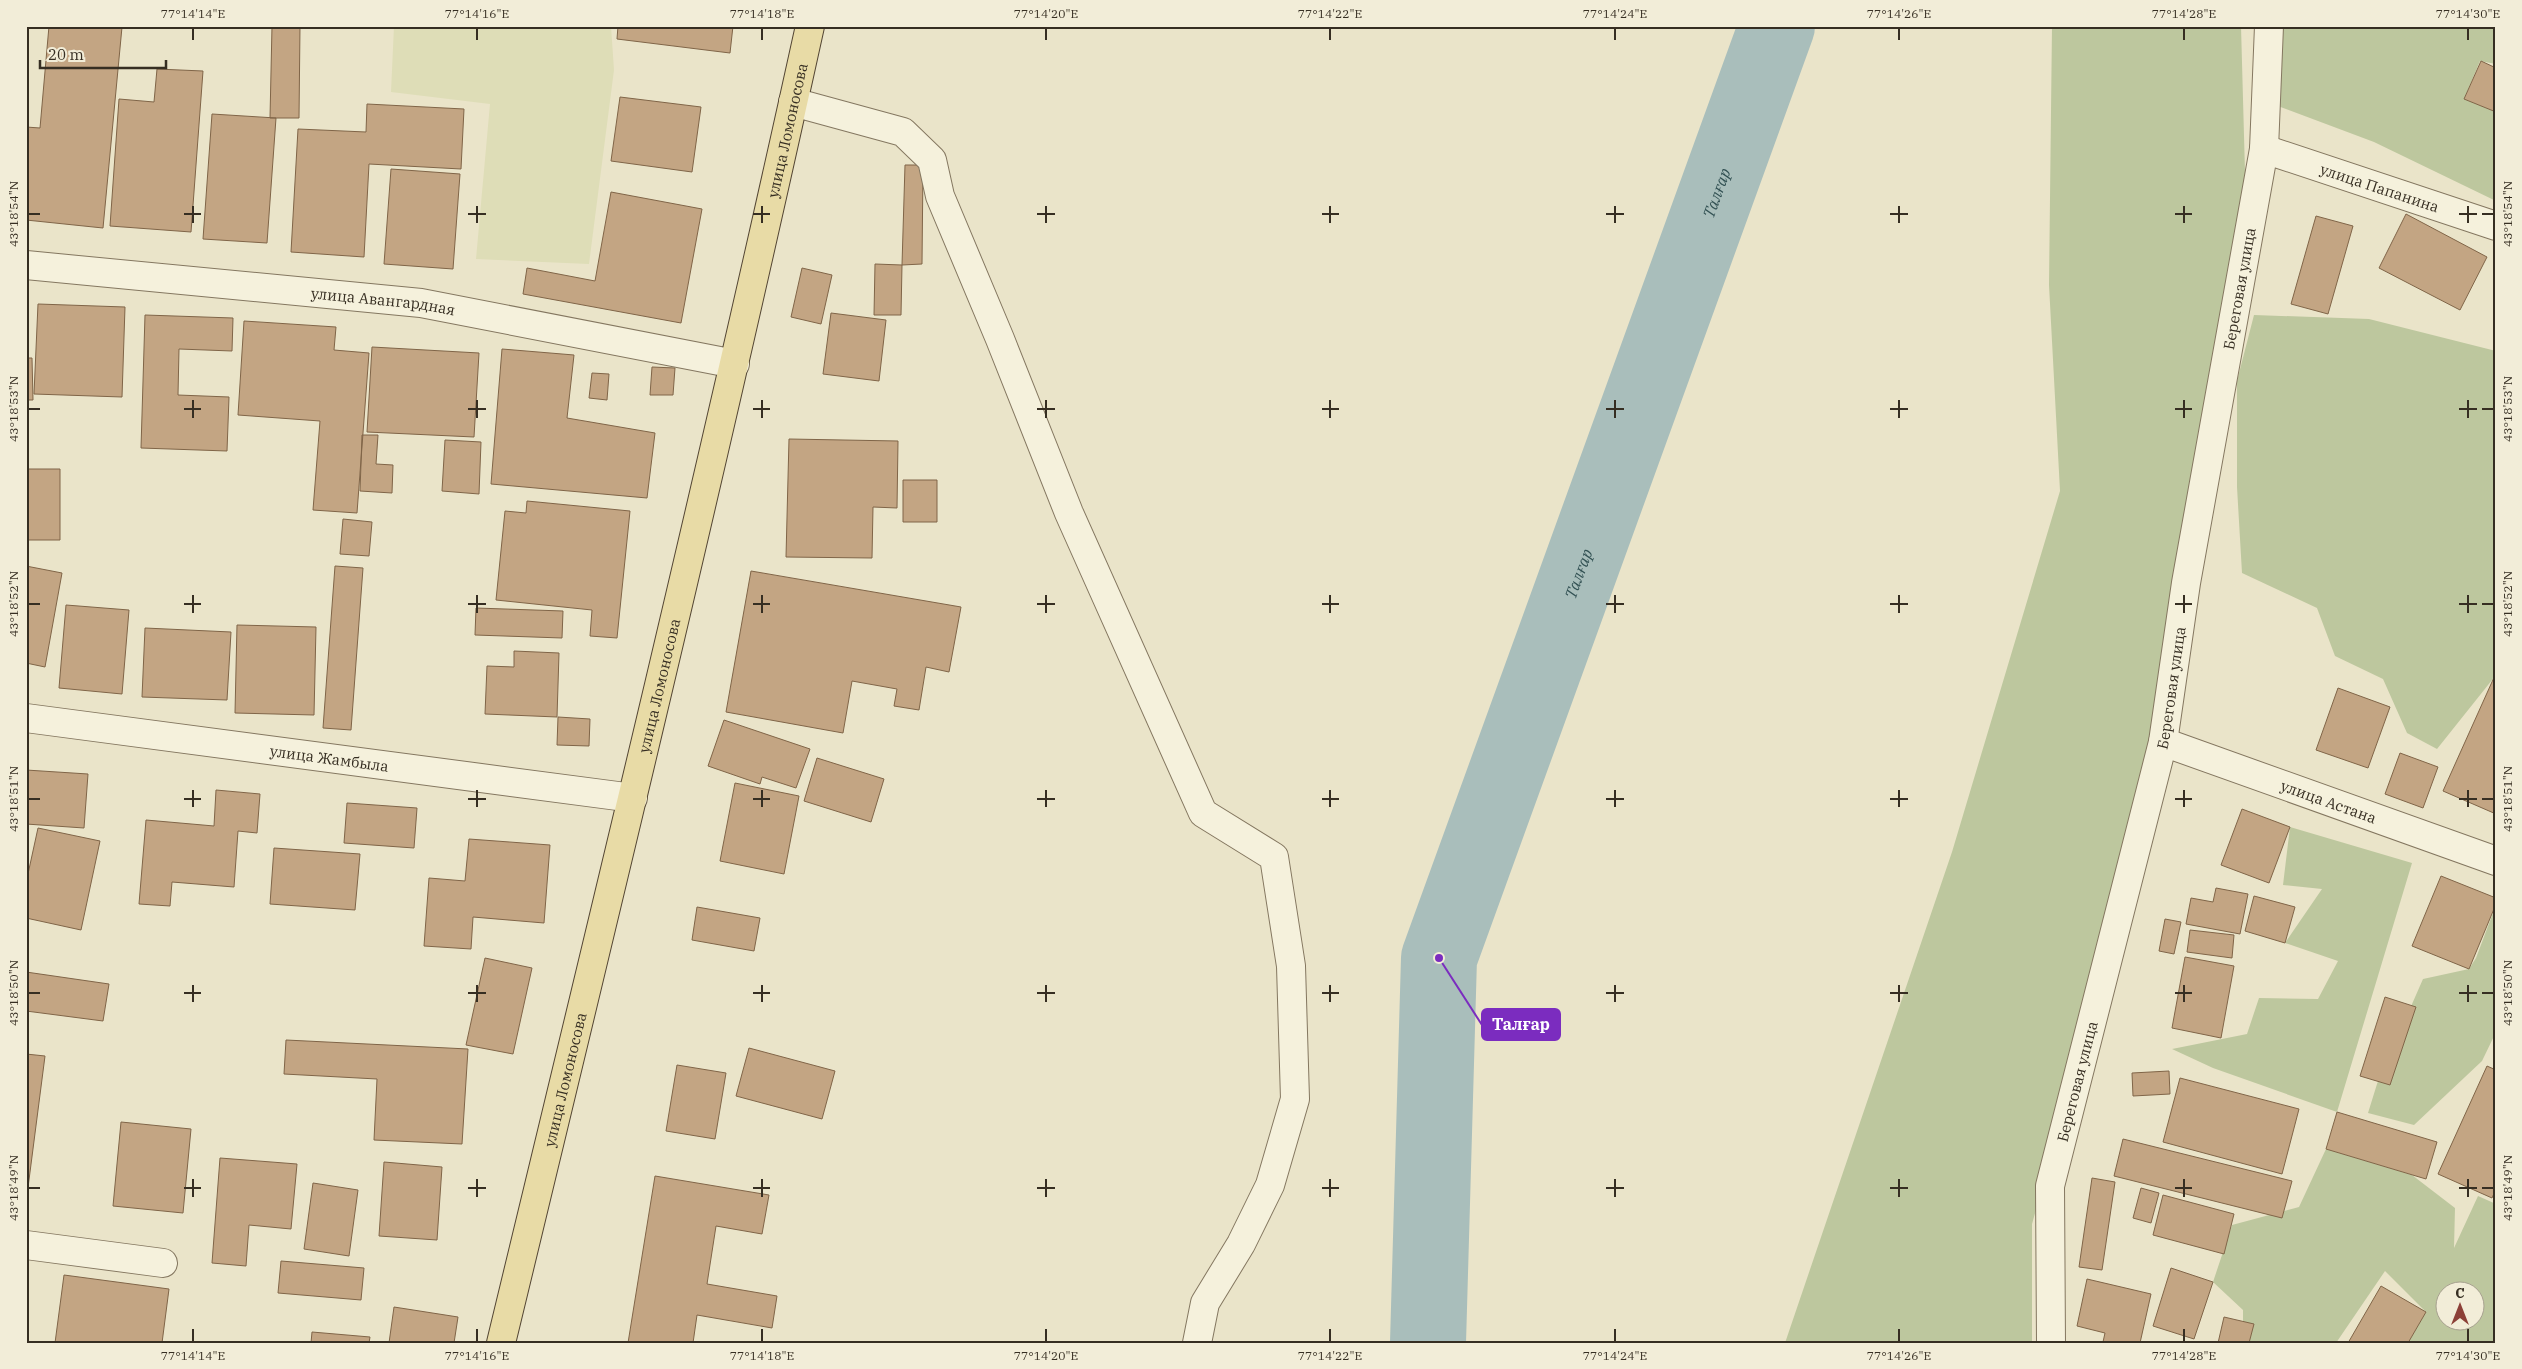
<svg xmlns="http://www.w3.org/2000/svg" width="2522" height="1369" viewBox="0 0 2522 1369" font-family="'IBM Plex Serif',serif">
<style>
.farmland{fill:#deddb7}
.green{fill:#bdc79e;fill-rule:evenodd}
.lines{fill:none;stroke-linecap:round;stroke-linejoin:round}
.river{stroke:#a9bebb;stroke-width:76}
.building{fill:#c3a583;stroke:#806548}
.street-casing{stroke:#847760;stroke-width:30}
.primary-casing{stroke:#534533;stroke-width:30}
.street{stroke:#f5f1dc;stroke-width:28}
.primary{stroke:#e8dba6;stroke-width:28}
.ticks{fill:none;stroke:#362e22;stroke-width:2}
.labels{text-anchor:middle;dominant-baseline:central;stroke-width:4;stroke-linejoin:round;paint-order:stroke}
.street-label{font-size:15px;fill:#362e22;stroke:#f2edd8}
.water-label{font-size:16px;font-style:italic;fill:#335254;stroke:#f2edd8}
.leader{fill:none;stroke:#7b2cbf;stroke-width:2}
.callout-dot{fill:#7b2cbf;stroke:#f2edd8;stroke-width:2}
.callout{fill:#7b2cbf;stroke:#7b2cbf;stroke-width:2}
.callout-label{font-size:16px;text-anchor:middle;font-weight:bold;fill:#fff}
.neatline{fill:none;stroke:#362e22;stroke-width:2}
.ticks-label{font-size:12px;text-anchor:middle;fill:#362e22}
</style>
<rect width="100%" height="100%" fill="#eae4c9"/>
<path class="farmland" d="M394,26H611L614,70L589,264L476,259L490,104L391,92Z"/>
<path class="green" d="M2052,26H2241L2247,245L2114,932L2032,1224V1343H1785L1952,852L2060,491L2049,285Z
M2280,26H2496V64L2480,61L2464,99L2496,112V201L2374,142L2267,102Z
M2254,315L2369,319L2496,351V675L2437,749L2407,733L2383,679L2335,656L2317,608L2242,573L2237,487V381Z
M2290,827L2412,863L2337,1112L2213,1068L2172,1049L2247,1034L2259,998L2318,999L2338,961L2285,943L2322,889L2283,885Z
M2496,905V1032L2482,1061L2414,1125L2368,1113L2377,1084L2423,979L2469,969L2476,958Z
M2326,1149L2412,1175L2455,1208L2454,1248L2478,1196L2496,1204V1337L2493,1343H2408L2426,1312L2385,1271L2336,1343H2243V1310L2213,1282L2232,1225L2299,1207ZM2444,1292H2474V1322H2444Z"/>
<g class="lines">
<path class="river" id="s1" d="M1428,1343L1439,958L1777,26"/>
</g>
<path class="building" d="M49,26L122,27L103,228L26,220V127L40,128Z
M272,26H300L299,118H270Z
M618,26H733L730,53L617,39Z
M2481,61L2496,68V112L2464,99Z
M157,69L203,71L191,232L110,226L119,99L154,102Z
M620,97L701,107L692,172L611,161Z
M367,104L464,109L461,169L369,164L364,257L291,252L298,129L366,132Z
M212,114L276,118L267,243L203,239Z
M905,165H923L922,264L902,265Z
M391,169L460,174L453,269L384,264Z
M611,192L702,209L681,323L523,294L527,268L595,281Z
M2406,214L2487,257L2460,310L2379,268Z
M2316,216L2353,226L2328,314L2291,304Z
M875,264L902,265L901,315H874Z
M802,268L832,275L821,324L791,317Z
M38,304L125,307L122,397L34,394Z
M831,313L886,320L879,381L823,374Z
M145,315L233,318L232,351L179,349L178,395L229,397L227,451L141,448Z
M244,321L336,327L334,350L369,353L357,513L313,510L320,421L238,415Z
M372,347L479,353L474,437L367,432Z
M502,349L574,355L567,418L655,433L647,498L491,484Z
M26,358H32L33,400H26Z
M652,367L675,368L673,395H650Z
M592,373L609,374L607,400L589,398Z
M362,435H378L376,464L393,465L392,493L360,491Z
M789,439L898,441L897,508L873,507L872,558L786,557Z
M445,440L481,442L479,494L442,491Z
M26,469H60V540H26Z
M903,480H937V522H903Z
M527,501L630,511L617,638L590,636L592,610L496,600L505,511L526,513Z
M343,519L372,522L369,556L340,554Z
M26,566L62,573L45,667L26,663Z
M335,566L363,568L351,730L323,728Z
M751,571L961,607L949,672L926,667L919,710L894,706L897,689L852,681L843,733L726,712Z
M66,605L129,610L122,694L59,688Z
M476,608L563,611L562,638L475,635Z
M237,625L316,627L314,715L235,713Z
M145,628L231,632L227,700L142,697Z
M514,651L559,653L557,717L485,714L487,666L514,667Z
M2496,673V814L2443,791Z
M2338,688L2390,707L2368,768L2316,750Z
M558,717L590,719L589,746L557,745Z
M724,720L810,749L796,788L762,777L760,784L708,766Z
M2400,753L2438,767L2423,808L2385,794Z
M817,758L884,779L871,822L804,801Z
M26,770L88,774L84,828L26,824Z
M735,783L799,796L784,874L720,861Z
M216,790L260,794L257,833L238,831L234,887L172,882L170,906L139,904L146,820L214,826Z
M347,803L417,808L414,848L344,843Z
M2242,809L2290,827L2269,883L2221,865Z
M38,828L100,841L81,930L26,918V883Z
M469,839L550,845L544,923L473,917L471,949L424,946L429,878L465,881Z
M274,848L360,854L355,910L270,904Z
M2441,876L2496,898V904L2469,969L2412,946Z
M2216,888L2248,894L2240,934L2186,924L2191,898L2213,902Z
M2254,896L2295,907L2285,943L2245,931Z
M697,907L760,918L754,951L692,940Z
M2165,919L2181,922L2174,954L2159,951Z
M2190,930L2234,935L2232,958L2187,952Z
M2185,957L2234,966L2221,1038L2172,1028Z
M485,958L532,968L513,1054L466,1045Z
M26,972L109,984L103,1021L26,1011Z
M2385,997L2416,1007L2390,1085L2360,1076Z
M286,1040L468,1049L462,1144L374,1140L377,1079L284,1074Z
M749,1048L835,1071L822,1119L736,1096Z
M26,1054L45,1056L26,1203Z
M677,1065L726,1073L715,1139L666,1131Z
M2487,1066L2496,1070V1189L2492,1198L2438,1174Z
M2169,1071L2170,1094L2133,1096L2132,1073Z
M2180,1078L2299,1109L2282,1174L2163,1142Z
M2337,1112L2437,1142L2426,1179L2326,1149Z
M121,1122L191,1129L183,1213L113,1206Z
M2123,1139L2292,1181L2282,1218L2114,1176Z
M220,1158L297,1164L291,1229L249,1225L246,1266L212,1263Z
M384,1162L442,1167L437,1240L379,1236Z
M655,1176L769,1195L762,1234L716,1226L707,1284L777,1296L772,1328L697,1315L693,1343H628Z
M2092,1178L2115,1182L2102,1270L2079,1267Z
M313,1183L358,1190L349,1256L304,1249Z
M2141,1188L2159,1193L2151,1223L2133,1218Z
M2163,1195L2234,1214L2224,1254L2153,1235Z
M281,1261L364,1268L361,1300L278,1293Z
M2171,1268L2213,1282L2194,1339L2153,1326Z
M64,1275L169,1289L162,1343H55Z
M2087,1279L2151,1294L2140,1343L2103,1342L2105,1333L2077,1326Z
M2381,1286L2426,1312L2408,1343H2348Z
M394,1307L458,1317L454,1343H389Z
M2224,1317L2254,1324L2249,1343H2218Z
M312,1332L370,1337L369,1343H311Z"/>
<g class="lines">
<defs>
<g id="street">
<path d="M793,102L903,132L932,160L940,196L1000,339L1069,513L1203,813L1274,857L1291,966L1295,1099L1270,1185L1241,1244L1205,1303L1197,1343"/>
<path id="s2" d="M2264,149L2496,226"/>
<path id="s3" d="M26,265L421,303L735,364"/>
<path id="s4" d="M26,718L633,798"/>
<path id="s5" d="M2163,742L2496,861"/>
<path d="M26,1245L163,1263"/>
<path id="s6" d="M2051,1343L2050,1186L2163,742L2186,583L2264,149L2269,26"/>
</g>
<g id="primary">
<path id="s7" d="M501,1343C607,905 713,467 810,26"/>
</g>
</defs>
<use href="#street" class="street-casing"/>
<use href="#primary" class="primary-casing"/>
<use href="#street" class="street"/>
<use href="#primary" class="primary"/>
</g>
<path class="ticks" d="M193,28V40M477,28V40M762,28V40M1046,28V40M1330,28V40M1615,28V40M1899,28V40M2184,28V40M2468,28V40M193,206V223M477,206V223M762,206V223M1046,206V223M1330,206V223M1615,206V223M1899,206V223M2184,206V223M2468,206V223M28,214H40M184,214H201M468,214H486M753,214H770M1037,214H1055M1322,214H1339M1606,214H1624M1890,214H1908M2175,214H2192M2459,214H2477M2482,214H2494M193,400V418M477,400V418M762,400V418M1046,400V418M1330,400V418M1615,400V418M1899,400V418M2184,400V418M2468,400V418M28,409H40M184,409H201M468,409H486M753,409H770M1037,409H1055M1322,409H1339M1606,409H1624M1890,409H1908M2175,409H2192M2459,409H2477M2482,409H2494M193,595V613M477,595V613M762,595V613M1046,595V613M1330,595V613M1615,595V613M1899,595V613M2184,595V613M2468,595V613M28,604H40M184,604H201M468,604H486M753,604H770M1037,604H1055M1322,604H1339M1606,604H1624M1890,604H1908M2175,604H2192M2459,604H2477M2482,604H2494M193,790V807M477,790V807M762,790V807M1046,790V807M1330,790V807M1615,790V807M1899,790V807M2184,790V807M2468,790V807M28,799H40M184,799H201M468,799H486M753,799H770M1037,799H1055M1322,799H1339M1606,799H1624M1890,799H1908M2175,799H2192M2459,799H2477M2482,799H2494M193,985V1002M477,985V1002M762,985V1002M1046,985V1002M1330,985V1002M1615,985V1002M1899,985V1002M2184,985V1002M2468,985V1002M28,993H40M184,993H201M468,993H486M753,993H770M1037,993H1055M1322,993H1339M1606,993H1624M1890,993H1908M2175,993H2192M2459,993H2477M2482,993H2494M193,1179V1197M477,1179V1197M762,1179V1197M1046,1179V1197M1330,1179V1197M1615,1179V1197M1899,1179V1197M2184,1179V1197M2468,1179V1197M28,1188H40M184,1188H201M468,1188H486M753,1188H770M1037,1188H1055M1322,1188H1339M1606,1188H1624M1890,1188H1908M2175,1188H2192M2459,1188H2477M2482,1188H2494M193,1329V1342M477,1329V1342M762,1329V1342M1046,1329V1342M1330,1329V1342M1615,1329V1342M1899,1329V1342M2184,1329V1342M2468,1329V1342"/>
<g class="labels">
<g class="street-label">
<text stroke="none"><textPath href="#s7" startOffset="1246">улица Ломоносова</textPath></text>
<text stroke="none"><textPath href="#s2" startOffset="122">улица Папанина</textPath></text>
<text stroke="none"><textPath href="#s6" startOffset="1075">Береговая улица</textPath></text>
<text stroke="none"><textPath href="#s3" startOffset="359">улица Авангардная</textPath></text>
<text stroke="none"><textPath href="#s7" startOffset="676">улица Ломоносова</textPath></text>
<text stroke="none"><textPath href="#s6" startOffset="670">Береговая улица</textPath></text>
<text stroke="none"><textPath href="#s4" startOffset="306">улица Жамбыла</textPath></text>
<text stroke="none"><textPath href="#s5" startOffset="176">улица Астана</textPath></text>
<text stroke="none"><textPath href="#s7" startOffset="271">улица Ломоносова</textPath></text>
<text stroke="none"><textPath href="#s6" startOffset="265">Береговая улица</textPath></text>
</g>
<g class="water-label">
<text stroke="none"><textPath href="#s1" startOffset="1199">Талғар</textPath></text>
<text stroke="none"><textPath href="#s1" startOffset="794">Талғар</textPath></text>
</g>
</g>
<path class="leader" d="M1439 958L1482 1025"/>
<circle class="callout-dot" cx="1439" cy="958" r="5"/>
<rect class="callout" x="1482" y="1009" width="78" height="31" rx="5"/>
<g class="callout-label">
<text x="1521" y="1030">Талғар</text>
</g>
<rect width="2522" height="1369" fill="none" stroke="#f2edd8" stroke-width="55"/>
<g transform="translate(2460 1306)"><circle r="24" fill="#f2edd8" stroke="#a7a18f"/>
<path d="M0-4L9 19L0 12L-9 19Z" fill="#8c4037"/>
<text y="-8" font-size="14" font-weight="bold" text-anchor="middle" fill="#362e22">С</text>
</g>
<path d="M40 60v8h126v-8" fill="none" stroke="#362e22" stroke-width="2.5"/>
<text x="48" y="60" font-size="15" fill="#362e22" stroke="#f2edd8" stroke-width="4" paint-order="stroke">20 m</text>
<rect x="28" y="28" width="2466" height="1314" class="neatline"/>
<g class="ticks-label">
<text x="193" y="18">77°14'14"E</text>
<text x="477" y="18">77°14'16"E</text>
<text x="762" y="18">77°14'18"E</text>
<text x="1046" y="18">77°14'20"E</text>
<text x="1330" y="18">77°14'22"E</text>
<text x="1615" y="18">77°14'24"E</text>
<text x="1899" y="18">77°14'26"E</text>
<text x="2184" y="18">77°14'28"E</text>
<text x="2468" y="18">77°14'30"E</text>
<text transform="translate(14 214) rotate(-90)" y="4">43°18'54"N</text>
<text transform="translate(2508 214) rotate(-90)" y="4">43°18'54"N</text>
<text transform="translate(14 409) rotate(-90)" y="4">43°18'53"N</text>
<text transform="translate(2508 409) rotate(-90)" y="4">43°18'53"N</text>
<text transform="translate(14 604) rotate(-90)" y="4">43°18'52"N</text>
<text transform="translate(2508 604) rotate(-90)" y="4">43°18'52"N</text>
<text transform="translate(14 799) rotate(-90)" y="4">43°18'51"N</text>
<text transform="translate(2508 799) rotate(-90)" y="4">43°18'51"N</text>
<text transform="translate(14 993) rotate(-90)" y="4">43°18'50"N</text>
<text transform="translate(2508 993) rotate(-90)" y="4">43°18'50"N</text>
<text transform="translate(14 1188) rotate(-90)" y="4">43°18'49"N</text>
<text transform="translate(2508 1188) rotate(-90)" y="4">43°18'49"N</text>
<text x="193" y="1360">77°14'14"E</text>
<text x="477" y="1360">77°14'16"E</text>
<text x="762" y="1360">77°14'18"E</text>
<text x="1046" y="1360">77°14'20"E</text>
<text x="1330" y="1360">77°14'22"E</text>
<text x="1615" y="1360">77°14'24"E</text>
<text x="1899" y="1360">77°14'26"E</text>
<text x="2184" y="1360">77°14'28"E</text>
<text x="2468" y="1360">77°14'30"E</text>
</g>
</svg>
